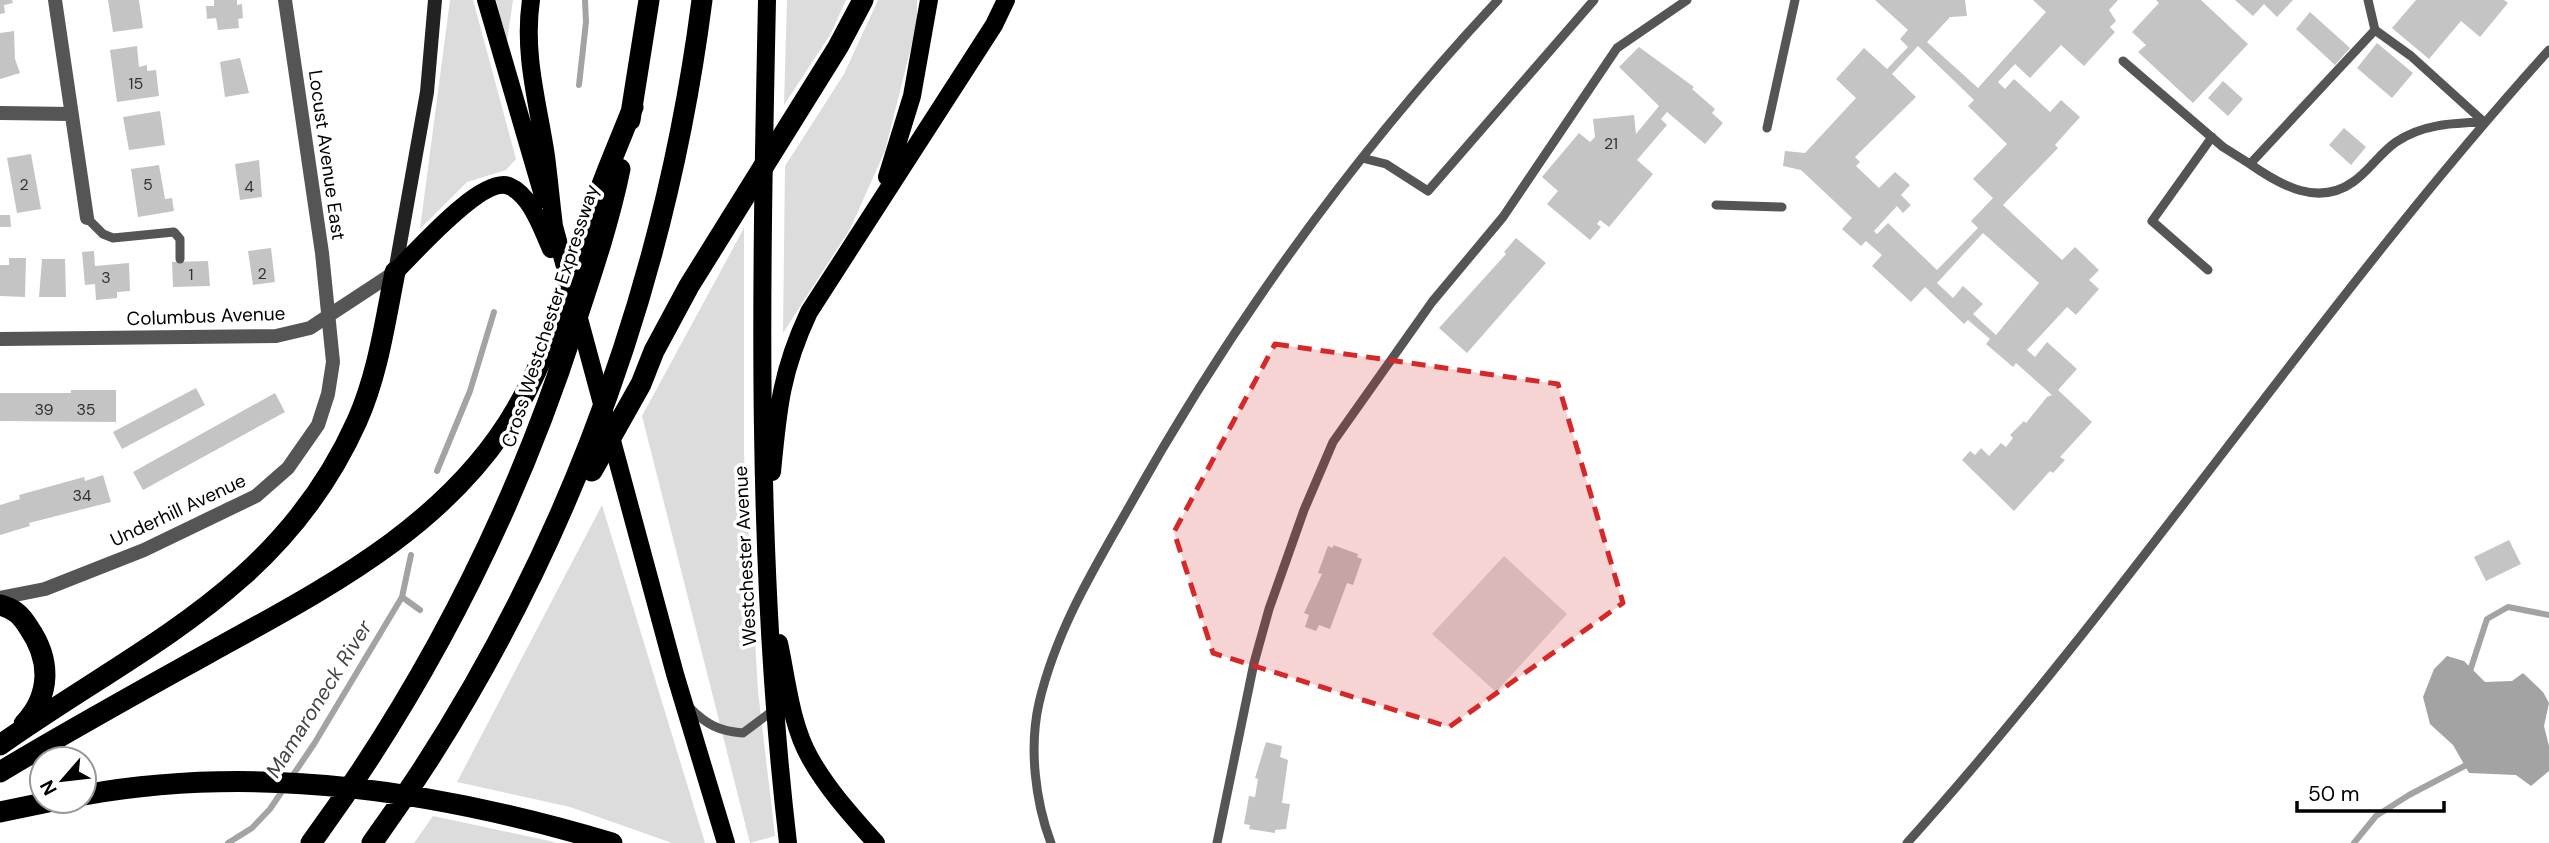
<svg xmlns="http://www.w3.org/2000/svg" width="2549" height="843" viewBox="0 0 2549 843" font-family="'DM Sans',sans-serif">
<style>
.green{fill:#dcdcdc}
.water{fill:#a3a3a3}
.lines{fill:none;stroke-linecap:round;stroke-linejoin:round}
.stream{stroke:#a3a3a3;stroke-width:6}
.building{fill:#c4c4c4;fill-rule:evenodd}
.service{stroke:#555;stroke-width:9}
.minor{stroke:#555;stroke-width:14}
.tertiary{stroke:#555;stroke-width:14}
.secondary{stroke:#222;stroke-width:14}
.primary{stroke:#000;stroke-width:18}
.motorway{stroke:#000;stroke-width:21}
.marked{fill:#d62828;fill-opacity:0.2;stroke:#d62828;stroke-width:5;stroke-dasharray:14 9;stroke-linejoin:round}
.labels{text-anchor:middle;dominant-baseline:central;stroke-width:7;stroke-linejoin:round;paint-order:stroke}
.number-label{font-size:16px;fill:#313131}
.street-label{font-size:19px;fill:#000;stroke:#fff}
.water-label{font-size:21px;font-style:italic;fill:#444;stroke:#fff}
</style>
<rect width="100%" height="100%" fill="#fff"/>
<path class="green" d="M450,0H473L516,159L506,170L467,182L420,229Z
M496,0H513L507,42Z
M787,0H846L830,35L784,105Z
M878,0H917V23L885,151L850,229L783,333L785,166L844,74Z
M744,228V455L758,691L775,836L750,843L642,416Z
M602,505L705,843H672L570,807L457,782Z
M1504,556L1567,614L1496,692L1432,634Z
M433,816L550,841L556,843H414Z"/>
<path class="water" d="M2447,656L2464,661L2485,682L2512,681L2523,673L2543,692L2549,703L2544,726L2549,746V771L2531,786L2516,775L2469,773L2453,745L2430,724L2423,697L2434,669Z"/>
<g class="lines">
<path class="stream" d="M579,85L586,22L585,0
M437,471L470,391L494,312
M402,597L420,610
M2469,674L2487,619L2508,607L2549,615
M228,843L252,828L270,809L314,744L402,597L411,555
M2354,843L2376,816L2409,795L2472,762"/>
</g>
<path class="building" d="M0,0H12L13,3L4,5L5,13L0,14Z
M108,0H139L143,28L113,32Z
M214,0H237V5L242,4L243,18L238,19L239,28L218,30L216,18L207,19L206,6H214Z
M1875,0H1965L1967,16L1950,17L1927,42L1978,88L2046,12L2033,0H2118L2109,10L2116,21L2110,27L2115,32L2084,66L2061,45L2030,78L2015,64L1998,82L2005,89L2014,79L2050,112L2061,100L2080,117L2055,145L2058,148L2003,205L2062,260L2075,247L2099,270L2089,280L2099,289L2076,315L2067,307L2027,350L2035,357L2047,342L2077,369L2058,390L2092,422L2060,457L2065,460L2053,473L2050,471L2014,511L1962,460L1970,451L1975,455L1981,448L1989,456L2001,443L2006,447L2013,438L2010,435L2024,421L2026,423L2047,397L2052,395L2016,363L2013,367L1986,344L1990,339L1968,320L1964,324L1925,287L1911,302L1872,266L1882,255L1866,241L1861,246L1842,229L1852,218L1801,170L1783,166L1785,151L1805,153L1856,98L1836,79L1864,48L1887,69L1908,47L1900,39L1908,30ZM1918,46L1974,100L1968,106L2007,144L1973,179L1993,198L1971,221L1978,228L1937,270L1888,223L1877,234L1874,231L1897,206L1903,213L1911,205L1901,195L1910,185L1895,172L1879,188L1856,166L1860,162L1855,157L1916,97L1892,74ZM1983,233L2039,283L1996,335L1973,314L1983,304L1963,286L1953,298L1937,283Z
M2156,0H2201L2248,44L2193,103L2138,52L2146,45L2132,32L2159,3Z
M2235,0H2293L2277,17L2264,4L2253,16Z
M2416,0H2504L2508,3L2480,37L2461,21L2429,59L2392,28Z
M2310,12L2350,48L2335,65L2296,29Z
M14,31L15,59L20,73L0,79V33Z
M2377,43L2413,73L2392,98L2357,68Z
M137,46L139,67L147,65V71L156,70L159,96L117,102L110,50Z
M1639,47L1694,87L1692,89L1715,109L1712,113L1723,123L1705,144L1667,112L1661,119L1667,125L1637,160L1653,174L1609,227L1600,220L1597,224L1601,227L1590,240L1547,204L1558,191L1542,177L1579,133L1590,142L1595,137L1593,119L1634,115L1636,134L1659,106L1619,67Z
M240,58L249,93L225,97L220,62Z
M2223,81L2243,99L2228,116L2208,98Z
M160,111L165,145L129,150L123,117Z
M2344,128L2366,147L2351,165L2329,145Z
M31,154L41,209L17,213L7,158Z
M259,160L262,197L240,200L235,164Z
M159,165L165,199L172,198L174,211L138,217L131,169Z
M0,215H10L11,227H0Z
M1516,238L1546,263L1467,353L1439,328L1506,254L1504,252Z
M271,248L275,282L253,285L248,251Z
M94,251L95,266L129,263L130,291L117,292V298L96,300L95,284L85,285L82,252Z
M9,258H26L25,297L0,296V265H9Z
M42,259H65L66,297H39Z
M208,261L210,286L173,287L172,262Z
M196,388L205,405L122,449L113,432Z
M71,390H116V422L0,421V393H71Z
M275,393L285,412L143,490L133,472Z
M103,475L111,502L29,523L30,526L0,535V505L20,499L19,495L84,477L85,481Z
M2509,540L2521,564L2486,581L2474,557Z
M1333,545L1358,554L1357,557L1362,559L1353,585L1347,583L1330,629L1319,625L1316,631L1305,627L1309,615L1304,613L1322,574L1318,573L1328,546L1333,548Z
M1266,742L1282,746L1280,757L1288,760L1282,803L1290,804L1286,829L1275,830V833L1249,829L1250,825L1244,824L1249,796L1255,797L1258,779L1255,778Z"/>
<g class="lines">
<path class="service" d="M2368,0L2375,30
M2123,61L2223,147L2250,164L2375,30L2411,56L2484,122
M1767,128L1795,0
M1362,158L1386,164L1428,191L1594,0
M2250,164C2280,185 2318,207 2353,182C2369,171 2380,153 2396,142C2423,124 2453,123 2484,122
M1716,205L1782,207
M87,218L103,234L113,238L174,232L180,239V259
M2208,270L2152,221L2212,137
M690,708C707,725 719,731 743,733L775,709
M1051,843C1035,801 1029,747 1039,703C1056,631 1093,570 1129,507C1231,324 1355,153 1498,0
M1217,843L1254,663L1269,609L1304,510L1333,442L1432,302L1503,217L1617,48L1687,0
M1907,843C2135,590 2321,302 2549,50"/>
<path class="minor" d="M55,0L87,218
M0,113L71,114
M0,339L276,336L310,328L328,316"/>
<path class="tertiary" d="M328,316L395,272
M0,598L45,589L144,550L256,496L288,468L318,425L328,394L333,362L322,253L285,0"/>
<path class="secondary" d="M395,272L427,92L435,0"/>
<path class="primary" d="M486,0L544,199
M531,0C523,54 538,103 546,156C549,179 551,202 554,226L675,674L726,843
M767,0C761,282 755,563 788,843
M887,177L912,96L929,0
M395,272C415,253 482,175 509,186C531,195 542,229 551,249
M772,472C778,408 781,372 809,312L994,25L1006,0
M779,643C787,680 791,725 810,758C828,790 852,816 876,843"/>
<path class="motorway" d="M630,120L649,0
M592,471L641,384L654,351L689,286L838,47L863,0
M0,605C15,609 21,615 29,628C51,660 51,695 24,724
M0,745C140,646 282,589 357,421C378,374 385,322 395,272
M0,772C68,731 137,693 207,654C322,590 449,527 517,408C555,343 572,271 596,201C607,169 621,138 633,107
M84,795C262,763 441,792 612,843
M0,812L53,801
M311,843C427,684 514,513 574,327C591,275 609,223 620,169
M372,843C552,594 663,304 702,0"/>
</g>
<path class="marked" d="M1275,344L1558,384L1623,603L1449,727L1213,653L1174,532Z"/>
<g class="labels">
<g class="number-label">
<text x="136" y="83">15</text>
<text x="1611" y="143">21</text>
<text x="24" y="184">2</text>
<text x="148" y="184">5</text>
<text x="249" y="186">4</text>
<text x="262" y="273">2</text>
<text x="191" y="274">1</text>
<text x="106" y="277">3</text>
<text x="44" y="409">39</text>
<text x="86" y="409">35</text>
<text x="82" y="495">34</text>
</g>
<g class="street-label">
<text transform="translate(327 155) rotate(82)">Locust Avenue East</text>
<text transform="translate(206 316) rotate(-2)">Columbus Avenue</text>
<text transform="translate(550 316) rotate(-72)">Cross Westchester Expressway</text>
<text transform="translate(178 510) rotate(-25)">Underhill Avenue</text>
<text transform="translate(745 556) rotate(-93)">Westchester Avenue</text>
</g>
<g class="water-label">
<text transform="translate(319 699) rotate(-58)">Mamaroneck River</text>
</g>
</g>
<g transform="translate(63 780) rotate(242)"><circle r="33" fill="#ffffff" stroke="#999999" stroke-width="2"/>
<path d="M0-5L12 26L0 18L-12 26Z" fill="#000000"/>
<text y="-10" font-size="19" font-weight="bold" text-anchor="middle" fill="#000000">N</text>
</g>
<path d="M2297 801v10h147v-10" fill="none" stroke="#000000" stroke-width="3.5"/>
<text x="2308" y="801" font-size="21" fill="#000000" stroke="#ffffff" stroke-width="5" paint-order="stroke">50 m</text>
</svg>
